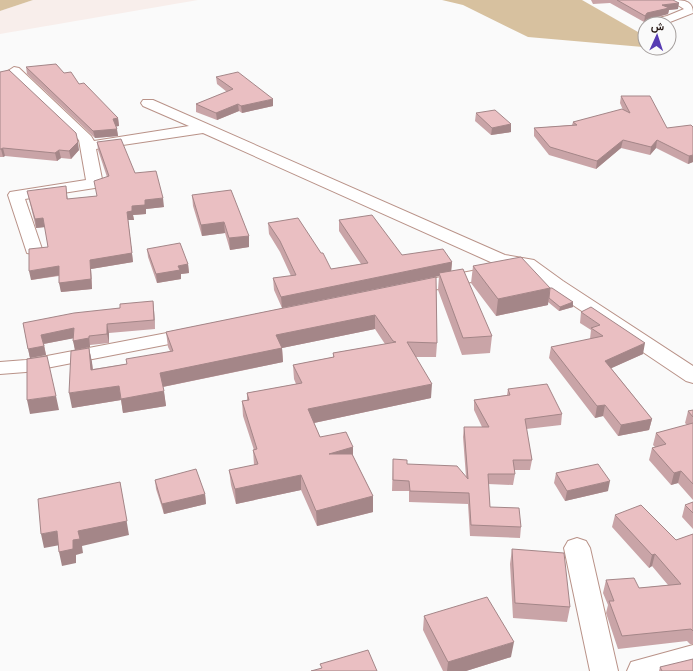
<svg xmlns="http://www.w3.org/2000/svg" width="693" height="671" viewBox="0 0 693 671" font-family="'Libre Baskerville',Vazirmatn,serif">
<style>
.built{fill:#f8eeeb}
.forest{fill:#d7c19f}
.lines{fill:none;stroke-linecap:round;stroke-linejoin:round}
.street-casing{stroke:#b99288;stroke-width:2}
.street{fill:#fff;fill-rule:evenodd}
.wall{fill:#c9a4a7}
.shaded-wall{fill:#a48688}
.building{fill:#eabfc2;stroke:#a48688}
</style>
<rect width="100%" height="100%" fill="#fafafa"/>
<path class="built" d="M33,0H198L0,34V11Z"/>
<path class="forest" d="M0,0H33L0,11Z
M442,0H582L638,32L643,47L528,37L463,5Z"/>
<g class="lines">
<defs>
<path id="street" d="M670,0C683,0 693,0 693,13L670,22L645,24L646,21L667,16L684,9Z
M14,67L19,68L91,136L94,141L189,126L143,106L141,103L143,100H153L505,255L534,260L563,281L693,366V383L686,381L549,289L523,269L495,264L203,133L96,149L103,184L101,187L25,199L42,249L39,253L33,254L27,253L8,195L10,192L86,180L79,140L9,74L8,71Z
M498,266L504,267L507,271L504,275L410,295L403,293L401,289L403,285L410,283Z
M193,328L200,330L203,334L200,338L26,372L0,374V362L26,360Z
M577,538L586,541L590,548L618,671H590L564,548L568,541Z
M693,645V669L686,671H627L631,662Z"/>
</defs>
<use href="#street" class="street-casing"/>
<use href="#street" class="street"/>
</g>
<path class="wall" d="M591,0H673L678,9L669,10L668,14L646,20L644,22L610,3L593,4Z
M26,67L64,73L79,84L118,118L119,126H116L118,136L95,138L27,74Z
M0,72L79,150L71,159L61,158L57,161L5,156L3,157H0Z
M216,77L273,106L242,113L239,111L217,120L196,112V104L227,92L217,84Z
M621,96L667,128L693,127V162L688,164L656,148L650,155L621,148L596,169L549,155L534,136V128L572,125L573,122L623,110L620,103Z
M476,113L511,124V132L491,135L475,121Z
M97,142L135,173L164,207L146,209V214L133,215L134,220H128L133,262L91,269L92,289L61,292L59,276L31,280L48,247L45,227L36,228L27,191L67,195L68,199L97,196L107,177L98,150Z
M192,195L249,236V247L230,250L225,233L202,236L193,206Z
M339,220L402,255L452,262L451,271L492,336L490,353L462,355L438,290L439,276L282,308L274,290L273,278L291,276L280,252L269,234L268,223L331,269L361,264L339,231Z
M147,249L188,264L189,273L181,274V279L157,283L148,257Z
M473,266L550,288L573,302V307L559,311L548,302V305L496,316L471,283Z
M436,277L437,343L436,357H416L431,398L314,423L320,437L353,447V456L373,496V512L317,526L301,490L236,504L231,485L229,470L254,465L253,450H254L243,416L242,401L247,400V393L296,384L294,379L293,365L333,357V353L385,344L375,329L282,348L283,362L163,387L166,406L123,413L121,400L72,408L89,348L93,369L126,364L170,351L168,347L166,332Z
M153,301L154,310L155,329L109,333V343L90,345V347L75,350L73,338L44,344L46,355L30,358L23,323L120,308Z
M581,312L643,354L611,368L652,419L649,430L618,436L603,416L595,418L549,358L551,347L590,339L591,330L580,323Z
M508,389L562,414L561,425L526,429L532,460L530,470H514L515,474L513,485L488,484L490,507L521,527L520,538L470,536L468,504L409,502V491H392L393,459L407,464L466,477L463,437L464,427H482L474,410V400L507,395Z
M693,410V500L678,483L671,485L649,460L652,448L655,447L653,445L656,433L687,425L685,423L688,411Z
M556,473L608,491L565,501L554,483Z
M155,480L205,494L206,504L164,514L156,489Z
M693,502V529L682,517L685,505Z
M615,515L676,540L693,534V644H690L687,641L618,649L606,613L608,605L603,593L606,580L639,588L668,585L652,566L649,568L612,527Z
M512,549L570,607L567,622L513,618L510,564Z
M424,616L511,657L466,671H443L423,630Z
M660,667L693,671H659Z"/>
<path class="shaded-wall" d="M679,3L678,9L669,10L668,14L646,20L644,22L645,16L647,13L662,5Z
M273,99V106L242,113L241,106Z
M238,104L239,111L217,120L216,113Z
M118,118L119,126L114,127L113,119Z
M511,124V132L491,135L492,128Z
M117,129L118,136L95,138L93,131Z
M623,140L621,148L596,169L597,161Z
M657,140L656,148L650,155L651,147Z
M78,142L79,150L71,159L69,151Z
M3,148L5,156L3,157L1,149Z
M59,150L61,158L57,161L55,153Z
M693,155V162L688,164L689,156Z
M163,198L164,207L146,209V214L133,215L134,220H128L133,262L91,269L92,289L61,292L59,283L90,260L127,212L132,206L145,200Z
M43,218L45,227L36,228L35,219Z
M224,222L225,233L202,236L201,225Z
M249,236V247L230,250L229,238Z
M452,262L451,273H439V276L282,308L281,297Z
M188,264L189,273L181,274V279L157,283L156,274L178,266Z
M59,266L61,275L31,280L29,271Z
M550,288L548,305L496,316L498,299Z
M153,301L154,310L155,329L154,320Z
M573,302V307L559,311L560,307Z
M375,315V329L282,348L283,362L162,387L160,373L276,335Z
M107,324L109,333V343L107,334Z
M74,328L75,338L43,344L41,335Z
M89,336L90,347L75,350L73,341Z
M645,343L643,354L603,372L605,361Z
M44,346L46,355L30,358L28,349Z
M89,348L92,362L94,384L91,370Z
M432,384L431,398L309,424L308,409Z
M119,386L121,400L72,408L69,393Z
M164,391L166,406L123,413L121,399Z
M56,396L59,410L30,414L27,400Z
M605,405L603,416L595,418L597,406Z
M652,419L649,430L618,436L621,425Z
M353,447V462L329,454Z
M681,471L678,483L671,485L674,473Z
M301,475V490L236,504L235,489Z
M610,481L608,491L565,501L567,491Z
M120,482L129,535L82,546L83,553L76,555V563L62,566L59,552L73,540L78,531Z
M205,494L206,504L164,514L162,504Z
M373,496V512L317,526L316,511Z
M57,531L60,545L44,548L41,534Z
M655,554L652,566L649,568L652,555Z
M514,642L511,657L466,671H447L448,662Z"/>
<path class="building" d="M617,0H673L679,3L662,5L669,8L647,13L645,16Z
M56,64L64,73L71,72L79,84L84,83L118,118L113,119L117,129L93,131L26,67Z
M9,70L76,133L78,142L69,151L59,150L55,153L3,148L1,149H0V72Z
M238,72L273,99L241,106L238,104L216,113L196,104L233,89L216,77Z
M621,96H650L667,128L691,125L693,127V155L689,156L657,140L651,147L623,140L597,161L550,147L534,128L577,125L573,122L622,109L630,113Z
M495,110L511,124L492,128L476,113Z
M121,139L135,173L156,171L163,198L145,200V205L132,206V211L127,212L132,253L90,260L91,279L59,283V266L29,271V249L48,247L43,218L35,219L27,191L66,186L67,199L97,196L94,181L109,176L97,142Z
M231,190L249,236L229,238L224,222L201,225L192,195Z
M372,215L402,255L443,249L452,262L281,297L273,278L296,275L280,241L268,223L298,218L321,253H323L331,269L368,263L339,220Z
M180,243L188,264L178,266L180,270L156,274L147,249Z
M521,257L550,288L498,299L473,266Z
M463,269L492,336L463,338L439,273Z
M436,277L437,343L407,342L432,384L308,409L320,437L346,432L353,447L329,454H352L373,496L316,511L301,475L235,489L229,470L258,464L253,450L257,449L242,401L249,400L247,393L302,383L293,365L334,357L333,353L396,342L393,341L375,315L276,335L282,348L160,373L164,391L121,399L119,386L69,393L71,351L89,348L91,370L127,364L126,359L173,351L166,332Z
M550,288H552L573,302L560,307L549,298Z
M153,301L154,320L107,324V334L89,336V338L73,341L74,328L41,335L44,346L28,349L23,323L74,313L120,308V304Z
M591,307L645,343L605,361L652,419L621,425L605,405L597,406L551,347L603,336L591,328L600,325L581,312Z
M47,356L56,396L27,400V359Z
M547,384L562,414L525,419L532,460H513L515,474H488L490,507L519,508L521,527L471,525L469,493L410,491L409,481L393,480V459L407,460V464L457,466L468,479L464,427H489L474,400L510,395L508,389Z
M693,410V417L688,411Z
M693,423V484L681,471L674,473L652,448L666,444L656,433Z
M598,464L610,481L567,491L556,473Z
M196,469L205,494L162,504L155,480Z
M120,482L127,521L78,531L80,539L73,540V549L59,552L57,531L41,534L38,499Z
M693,502V513L685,505Z
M641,505L676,540L693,534V631L691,629L622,636L609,601H614L606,580L634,578L639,588L681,584L655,554L652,555L615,515Z
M512,549L564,553L570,607L515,603Z
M487,597L514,642L448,662L424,616Z
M368,650L377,671H311L322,668L320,664Z
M693,659V671H662L660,667Z"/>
<g transform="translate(657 36) rotate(3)"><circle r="19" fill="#fafafa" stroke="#a49e9c"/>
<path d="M0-3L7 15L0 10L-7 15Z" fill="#573bb3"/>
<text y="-6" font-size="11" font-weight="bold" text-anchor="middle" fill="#221410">ش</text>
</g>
</svg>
